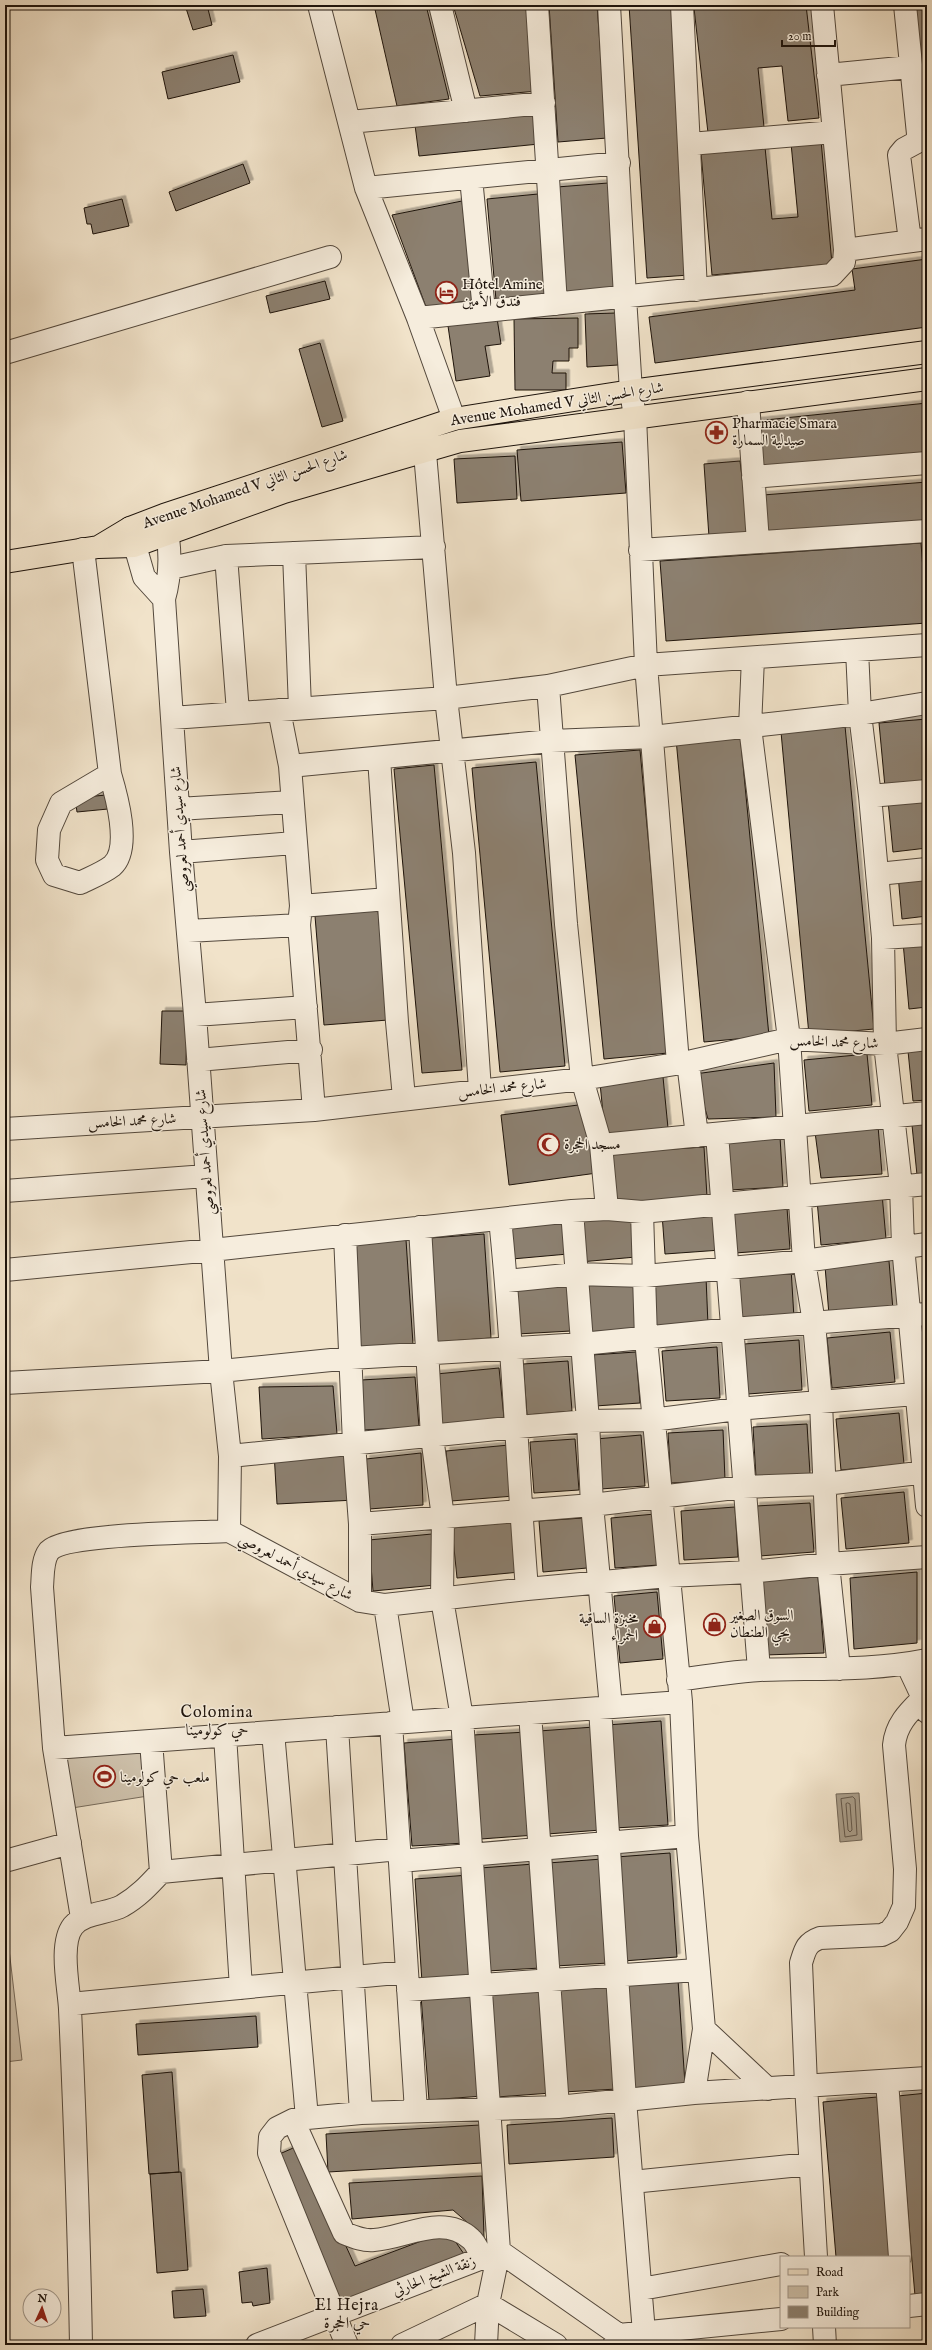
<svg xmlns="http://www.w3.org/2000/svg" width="932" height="2350" viewBox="0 0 932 2350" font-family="'IM FELL English',Amiri,serif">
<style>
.green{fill:#cdc0aa;stroke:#766a5b}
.water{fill:#a99d89;stroke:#716657}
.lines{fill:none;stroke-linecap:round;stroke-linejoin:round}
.shore{stroke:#64584a;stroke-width:1}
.building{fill:#8c806f;stroke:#1e140c;filter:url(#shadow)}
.minor-casing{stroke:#53483c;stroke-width:24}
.major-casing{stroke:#1e140c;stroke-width:24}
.minor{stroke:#f6eddd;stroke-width:22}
.major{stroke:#f1e3ca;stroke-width:22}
.labels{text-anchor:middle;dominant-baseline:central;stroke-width:3;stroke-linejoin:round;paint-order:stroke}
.poi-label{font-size:15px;fill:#1e140c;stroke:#f6eddd;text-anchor:start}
.street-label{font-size:15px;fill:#1e140c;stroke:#f6eddd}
.neighbourhood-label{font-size:16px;letter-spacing:1px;fill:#1e140c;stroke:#f6eddd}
</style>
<defs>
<filter id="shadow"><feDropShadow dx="3.5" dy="-3.5" stdDeviation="0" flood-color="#0004"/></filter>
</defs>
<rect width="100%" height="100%" fill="#f1e3ca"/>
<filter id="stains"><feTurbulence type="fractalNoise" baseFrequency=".005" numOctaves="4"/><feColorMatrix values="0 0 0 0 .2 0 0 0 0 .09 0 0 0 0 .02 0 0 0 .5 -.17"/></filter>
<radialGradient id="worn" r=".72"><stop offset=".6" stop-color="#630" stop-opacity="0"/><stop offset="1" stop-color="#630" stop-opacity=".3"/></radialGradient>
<path class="green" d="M139,1746L148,1796L72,1808L63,1758Z
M5,1949H9L22,2060L5,2062Z"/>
<path class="water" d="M859,1793L862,1840L840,1842L836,1794Z"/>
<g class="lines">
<path class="shore" d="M853,1797L855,1799L857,1835L845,1837L841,1799Z
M848,1803L850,1804L852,1830L850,1832L848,1830L846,1804Z"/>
</g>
<path class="building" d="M185,5H207L212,25L193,30Z
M374,5H426L449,99L397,106Z
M453,5H526L538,91L480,96Z
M549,5H597L607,138L558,142Z
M629,5H671L689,275L647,278Z
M725,5H806L819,118L788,121L782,66L758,68L764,127L708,133L694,8Z
M912,5H927V153H926Z
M233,55L240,82L168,99L162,72Z
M536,113L539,144L419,156L415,125Z
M821,140L832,264L712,275L701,153L765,147L772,219L798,217L791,143Z
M243,164L250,183L176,211L169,192Z
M608,183L615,289L564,292L557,187Z
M538,194L547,295L496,300L487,199Z
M122,199L129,226L93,234L91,224H87L84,208Z
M462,201L473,300L426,307L392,215Z
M927,259V327L655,363L649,317L855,290L852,269Z
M325,281L330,299L270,313L266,296Z
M616,313L618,365L587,367L585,314Z
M497,318L501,344L485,346L490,376L456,381L448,326Z
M578,318V348H569V361H553L552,373H566V390H515L514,319Z
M320,343L343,421L322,427L299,349Z
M927,403V453L761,471L756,421Z
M622,442L626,493L521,501L517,450Z
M515,456L517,499L457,503L454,459Z
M740,461L749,534L709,537L704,464Z
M927,482V523L767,536L763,495Z
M921,543L927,623L666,641L660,561Z
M927,719V783L885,787L879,723Z
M845,726L874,1029L809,1035L781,732Z
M740,733L769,1036L704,1042L676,739Z
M640,750L668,1053L604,1059L575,755Z
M536,762L565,1066L500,1072L472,768Z
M434,765L462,1070L422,1073L394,769Z
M106,795L108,809L77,812L75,798Z
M927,797V848L893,852L888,801Z
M927,873V916L902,919L898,875Z
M378,910L388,1020L324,1025L315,916Z
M927,940V1007L909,1009L903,942Z
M162,1011H187L186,1065L160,1064Z
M927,1049V1100L913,1101L908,1051Z
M867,1054L872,1105L809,1111L804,1060Z
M774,1063L776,1117L708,1119L695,1074Z
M663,1077L668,1128L605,1134L600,1083Z
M586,1104L597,1173L509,1185L501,1115Z
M927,1123V1174L917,1175L912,1125Z
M878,1126L882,1174L821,1178L815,1132Z
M780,1137L783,1187L729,1190L726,1140Z
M704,1147L707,1197L615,1203L611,1153Z
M927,1192V1228L924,1193Z
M882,1194L886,1239L821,1245L817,1200Z
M787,1208L790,1249L735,1253L731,1213Z
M717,1209L721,1250L665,1254L662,1214Z
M564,1214L568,1254L512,1259L509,1218Z
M633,1217L636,1257L580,1262L577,1221Z
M484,1234L491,1338L437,1342L430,1238Z
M406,1240L413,1344L359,1348L352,1244Z
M922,1249H927V1298Z
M889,1261L893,1310L829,1315L825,1266Z
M791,1268L794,1318L740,1321L736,1271Z
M706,1277L708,1325L652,1326L651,1281Z
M636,1279L639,1329L585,1332L582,1283Z
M568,1280L571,1331L517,1334L514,1284Z
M890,1332L895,1382L832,1388L827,1338Z
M799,1340L802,1390L748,1394L744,1344Z
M717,1347L720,1398L666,1401L662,1351Z
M636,1352L640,1403L595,1406L591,1355Z
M568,1361L572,1411L527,1415L523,1364Z
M499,1368L504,1418L441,1424L436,1374Z
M415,1377L419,1427L364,1430L361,1380Z
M333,1386L337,1434L262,1439L259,1387Z
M899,1413L904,1464L841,1470L836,1419Z
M807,1424L810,1474L756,1477L753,1427Z
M723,1430L725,1480L671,1483L668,1433Z
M641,1435L645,1486L600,1489L596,1439Z
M575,1439L579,1490L534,1493L530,1442Z
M509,1445L514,1496L451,1501L446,1451Z
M352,1448L355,1500L277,1504L274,1452Z
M421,1453L423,1505L369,1509L366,1459Z
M904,1492L909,1543L846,1549L841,1498Z
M810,1503L814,1552L759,1556L756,1506Z
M735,1507L738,1557L684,1560L681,1511Z
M655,1514L659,1565L615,1568L611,1518Z
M583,1518L587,1568L543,1572L539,1521Z
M515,1522L520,1572L457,1578L452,1528Z
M432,1534L436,1585L373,1591L369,1540Z
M917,1572V1643L854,1649L850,1578Z
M818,1577L824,1653L765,1655L760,1581Z
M657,1592L663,1659L620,1663L614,1596Z
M661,1721L668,1825L614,1828L607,1725Z
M594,1727L601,1830L547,1834L539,1731Z
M527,1732L535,1835L481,1839L473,1735Z
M458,1739L465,1843L412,1846L404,1743Z
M670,1853L677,1957L623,1961L616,1857Z
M602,1859L609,1963L555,1966L548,1863Z
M534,1864L541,1968L487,1971L480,1868Z
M469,1875L477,1979L422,1982L415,1879Z
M678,1980L685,2084L631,2088L624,1984Z
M610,1985L617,2089L563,2092L555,1989Z
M543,1989L551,2093L497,2097L489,1993Z
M475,1993L483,2096L429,2100L421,1996Z
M256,2016L258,2047L138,2055L136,2024Z
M172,2072L179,2172L149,2174L142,2075Z
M927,2093V2295L915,2296L898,2096Z
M877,2097L890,2257H836L823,2102Z
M612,2118L614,2157L509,2164L507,2125Z
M480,2125L482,2163L328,2172L326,2134Z
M300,2145L355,2266L448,2231L464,2254L342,2304L275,2156Z
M181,2172L188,2270L157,2273L150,2174Z
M482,2176L484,2237L453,2210L352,2219L349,2183Z
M267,2268L270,2303L253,2306L252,2302L242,2303L239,2272Z
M203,2289L206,2316L174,2318L172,2291Z"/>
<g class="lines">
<defs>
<path id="minor" d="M319,5L366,188L418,318L454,419
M440,5L466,111
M537,5L556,304
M609,5L625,297L631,391L635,417L646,665L678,1063
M682,5L696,290
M905,5L918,134L917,142L904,149L899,155L910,241
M828,75L910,67
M350,122L544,103
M690,144L834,132
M471,178L484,311
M366,188L619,163
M845,250L927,239
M418,318L832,275L844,262L845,250L822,5
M5,353L330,257
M748,402L758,542
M425,453L446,698L464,853L480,1090
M753,477L927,463
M164,516C171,545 172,571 164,599L181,852L195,1015L221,1371L230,1456L229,1531
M130,528L144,577L164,599
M83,549L110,774C116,794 132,849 112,866C103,873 90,878 80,883L54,875L47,860L49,830L61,803L110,774
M640,550L927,531
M294,553L300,708
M226,556L238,712
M171,568L226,556L434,547
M857,650L860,714L870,796L883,938L885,1044L901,1186L903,1246L927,1506
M753,658L750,727L789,1039L804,1261L814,1323L821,1403L828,1564L839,1669
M548,686L566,924L582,1079L601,1145L607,1209
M279,710L290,766L301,906L299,925L314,1110
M172,718L446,698L548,686L646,665L927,645
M379,758L397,1022L404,1098
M290,766L551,741L652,737L860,714L927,703
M870,796L927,791
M178,809L292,802
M181,852L294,843
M878,874L927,869
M301,906L388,899
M188,931L299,925
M883,938L927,935
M195,1015L306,1007
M198,1060L311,1050
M688,1062L697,1136
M5,1129L314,1110L582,1079L688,1062L789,1039L885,1044L927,1039
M717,1134L759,1670
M601,1145L927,1113
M5,1191L206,1176
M572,1211L588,1421L592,1505L611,1707
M642,1212L646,1339L681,1702L687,1836L704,2029L694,2093
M500,1219C513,1342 517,1465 527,1589
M420,1227L432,1437L443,1517L442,1599L462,1718L499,2251L488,2304L486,2345
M345,1235L354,1443L360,1524V1601
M5,1270L212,1250L572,1211L607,1209L642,1212L927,1184
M507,1281L576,1274L645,1276L804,1261L927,1244
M5,1383L221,1371L351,1358L582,1344L732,1329L927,1314
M230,1456L518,1427L588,1421L652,1420L737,1409L927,1393
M360,1524L592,1505L743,1487L825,1484L927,1472
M229,1531C198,1533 66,1533 49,1551C42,1560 43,1576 42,1587L54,1748L681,1702
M229,1531L360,1601L385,1605L527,1589L668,1576L750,1572L828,1564L927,1557
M385,1605L403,1722
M907,1664L923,1698L927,1712
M678,1680C705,1676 732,1672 760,1670C816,1668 872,1671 927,1660
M600,1708L625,2100L645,2345
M530,1713L558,2107
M391,1723L416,2111
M337,1727L361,2113
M273,1732L307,2118
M225,1735L241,1988
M54,1748L82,1918
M5,1861L70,1843
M400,1861L687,1836
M161,1872L399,1849
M408,1990L697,1970
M70,2004L407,1972
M704,2029L768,2089
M887,2081L900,2257
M293,2120L344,2233C354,2237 363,2241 374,2240C405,2238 443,2213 471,2239C476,2243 479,2252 482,2258
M632,2182L810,2164
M499,2251L619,2335
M816,2257L806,2085L801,1963C805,1950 806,1943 820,1938L882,1935L890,1931L897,1922L904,1906L905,1869L894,1745C896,1724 909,1712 923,1698
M641,2289L781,2264
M909,2306L927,2304
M824,2327L825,2345
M81,2345C79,2233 75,2121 70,2009C69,1988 59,1944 73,1926C85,1912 107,1914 122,1906C138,1897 149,1885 161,1872L151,1741
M257,2345L495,2253
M347,2345L269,2153L270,2137L277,2128L293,2120L307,2118L361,2113L558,2107L694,2093L927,2078
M402,2345L488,2304L556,2345
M614,2345L619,2335L781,2319"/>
<path id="major" d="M100,546L130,528L164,515L454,419L631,391L927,352
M5,562L98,547L134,546L284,492L460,441L927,379"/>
</defs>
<use href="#minor" class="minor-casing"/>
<use href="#major" class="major-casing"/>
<use href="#minor" class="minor"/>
<use href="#major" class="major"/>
</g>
<defs>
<symbol id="hotel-ring" viewBox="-11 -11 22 22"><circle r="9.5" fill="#f6eddd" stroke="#8f2418" stroke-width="1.5"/><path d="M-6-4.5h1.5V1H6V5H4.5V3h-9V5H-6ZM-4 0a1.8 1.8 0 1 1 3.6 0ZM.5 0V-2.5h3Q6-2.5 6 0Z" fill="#8f2418"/></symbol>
<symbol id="pharmacy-ring" viewBox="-11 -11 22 22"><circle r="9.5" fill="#f6eddd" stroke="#8f2418" stroke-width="1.5"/><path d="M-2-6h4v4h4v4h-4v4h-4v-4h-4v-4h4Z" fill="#8f2418"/></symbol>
<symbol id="mosque-ring" viewBox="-11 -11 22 22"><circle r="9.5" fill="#f6eddd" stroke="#8f2418" stroke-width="1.5"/><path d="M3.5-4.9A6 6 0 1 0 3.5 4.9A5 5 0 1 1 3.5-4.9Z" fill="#8f2418"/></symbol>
<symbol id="shop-ring" viewBox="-11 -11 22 22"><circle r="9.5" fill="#f6eddd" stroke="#8f2418" stroke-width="1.5"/><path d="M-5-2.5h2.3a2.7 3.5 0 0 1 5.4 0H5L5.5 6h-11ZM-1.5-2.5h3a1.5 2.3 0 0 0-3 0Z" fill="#8f2418"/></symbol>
<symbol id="stadium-ring" viewBox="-11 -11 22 22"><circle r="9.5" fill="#f6eddd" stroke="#8f2418" stroke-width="1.5"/><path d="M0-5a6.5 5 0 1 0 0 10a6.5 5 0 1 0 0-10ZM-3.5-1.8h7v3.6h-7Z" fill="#8f2418"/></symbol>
</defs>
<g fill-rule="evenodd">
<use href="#hotel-ring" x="434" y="280" width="25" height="25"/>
<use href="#pharmacy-ring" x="704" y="420" width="25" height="25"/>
<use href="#mosque-ring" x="536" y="1132" width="25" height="25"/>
<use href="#shop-ring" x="702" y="1612" width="25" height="25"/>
<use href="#shop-ring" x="642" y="1614" width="25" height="25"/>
<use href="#stadium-ring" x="92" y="1764" width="25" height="25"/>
</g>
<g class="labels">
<g class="poi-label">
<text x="462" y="284">Hôtel Amine<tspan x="462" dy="17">فندق الأمين</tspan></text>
<text x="732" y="423">Pharmacie Smara<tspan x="732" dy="17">صيدلية السمارة</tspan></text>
<text x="564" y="1144">مسجد الحجرة</text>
<text x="730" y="1615">السوق الصغير<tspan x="730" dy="17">بحي الطنطان</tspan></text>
<text x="638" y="1618" text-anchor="end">مخبزة الساقية<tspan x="638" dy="17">الحمراء</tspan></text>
<text x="120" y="1777">ملعب حي كولومينا</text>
</g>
<g class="street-label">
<text transform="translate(557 404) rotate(-9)">Avenue Mohamed V شارع الحسن الثاني</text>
<text transform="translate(245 489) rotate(-19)">Avenue Mohamed V شارع الحسن الثاني</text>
<text transform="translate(180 829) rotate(-94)">شارع سيدي أحمد لعروصي</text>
<text transform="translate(834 1042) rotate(2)">شارع محمد الخامس</text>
<text transform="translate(502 1088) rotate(-6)">شارع محمد الخامس</text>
<text transform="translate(132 1121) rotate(-3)">شارع محمد الخامس</text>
<text transform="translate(205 1152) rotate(-94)">شارع سيدي أحمد لعروصي</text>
<text transform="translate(296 1567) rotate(28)">شارع سيدي أحمد لعروصي</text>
<text transform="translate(434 2276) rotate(-21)">زنقة الشيخ الحارثي</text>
</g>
<g class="neighbourhood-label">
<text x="217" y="1713">Colomina<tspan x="217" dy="18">حي كولومينا</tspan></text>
<text x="347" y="2306">El Hejra<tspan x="347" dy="18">حي الحجرة</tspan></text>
</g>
</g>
<rect width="932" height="2350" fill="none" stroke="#f1e3ca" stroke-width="20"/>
<rect x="6" y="6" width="920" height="2338" fill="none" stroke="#1e140c" stroke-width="2"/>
<rect x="10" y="10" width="912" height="2330" fill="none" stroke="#1e140c"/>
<rect x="780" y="2256" width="130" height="72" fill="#f6eddd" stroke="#a09689"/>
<rect x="788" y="2269" width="20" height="6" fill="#f1e3ca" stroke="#a09689"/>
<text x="816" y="2276" font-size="12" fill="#1e140c">Road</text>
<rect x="788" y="2286" width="20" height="12" fill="#cdc0aa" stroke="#a09689"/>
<text x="816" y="2296" font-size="12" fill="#1e140c">Park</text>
<rect x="788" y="2306" width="20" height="12" fill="#8c806f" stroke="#a09689"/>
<text x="816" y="2316" font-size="12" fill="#1e140c">Building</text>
<g transform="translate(42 2308) rotate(3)"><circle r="19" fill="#f6eddd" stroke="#a09689"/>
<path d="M0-3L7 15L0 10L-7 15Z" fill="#8f2418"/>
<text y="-6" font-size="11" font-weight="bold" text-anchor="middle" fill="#1e140c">N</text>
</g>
<path d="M782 40v6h53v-6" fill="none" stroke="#1e140c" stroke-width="2"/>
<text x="788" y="40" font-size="12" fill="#1e140c" stroke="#f6eddd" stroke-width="3" paint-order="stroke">20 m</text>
<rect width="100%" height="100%" filter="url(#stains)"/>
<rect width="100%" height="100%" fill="url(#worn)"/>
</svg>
